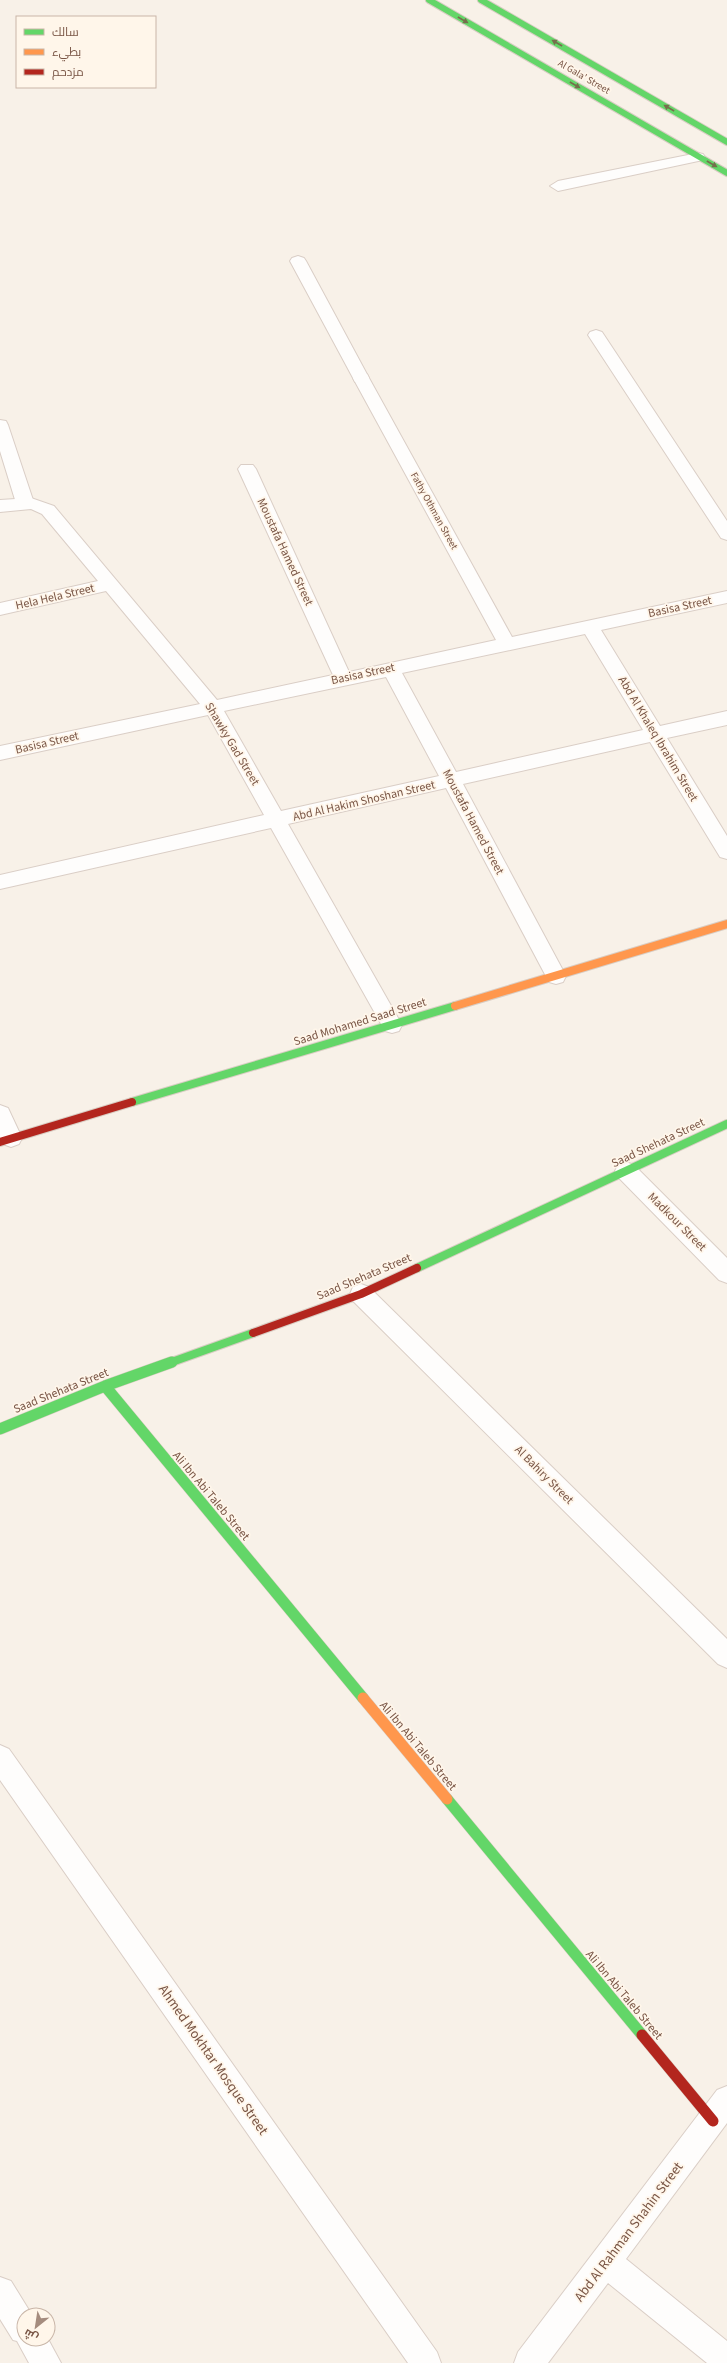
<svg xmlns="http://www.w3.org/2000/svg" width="727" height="2363" viewBox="0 0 727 2363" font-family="'Source Sans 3',Cairo,sans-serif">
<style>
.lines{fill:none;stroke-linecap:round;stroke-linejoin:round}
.lane-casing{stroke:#dacec6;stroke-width:2}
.street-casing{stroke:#dacec6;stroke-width:2}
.fast-far2-casing{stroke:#d9cdc3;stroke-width:8}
.fast-far1-casing{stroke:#d9cdc3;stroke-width:10}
.fast-casing{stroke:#d9cdc3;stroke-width:12}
.slow-far1-casing{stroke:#d9cdc3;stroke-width:10}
.slow-casing{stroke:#d9cdc3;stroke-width:12}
.jam-far1-casing{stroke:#d9cdc3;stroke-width:10}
.jam-casing{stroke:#d9cdc3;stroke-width:12}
.lane{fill:#fefdfc;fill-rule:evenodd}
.street{fill:#fefdfc;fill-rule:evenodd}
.fast-far2{stroke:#63d668;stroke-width:6}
.fast-far1{stroke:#63d668;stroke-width:8}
.fast{stroke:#63d668;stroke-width:11}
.slow-far1{stroke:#ff974d;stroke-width:8}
.slow{stroke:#ff974d;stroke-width:11}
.jam-far1{stroke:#b3261e;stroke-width:8}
.jam{stroke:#b3261e;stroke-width:11}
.oneway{fill:#756f4c}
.labels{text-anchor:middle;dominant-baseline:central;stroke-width:3.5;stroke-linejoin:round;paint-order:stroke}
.far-street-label{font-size:10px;fill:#795545;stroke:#fff6ea}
.street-label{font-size:12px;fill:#795545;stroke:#fff6ea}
.near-street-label{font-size:14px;fill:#795545;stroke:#fff6ea}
</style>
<rect width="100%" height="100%" fill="#f8f1e8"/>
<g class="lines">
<defs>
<path id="lane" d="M698,153L703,154L705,157L703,160L558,191L550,186L558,181Z
M298,256L304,258L306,261L369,378L367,382H355L353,378L290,261L292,258Z
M596,330L602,332L604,335L727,521V540L721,538L588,335L590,332Z
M0,420L6,421L8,425L34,503L31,507H19L16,503L0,451Z"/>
<path id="street" d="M361,373L367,374L369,378L512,637L727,591V603L601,630L660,726L727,711V725L667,738L727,836V859L720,857L650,742L463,784L566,976L563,982L556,984L549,982L446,788L288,824L402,1025L399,1031L392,1033L385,1031L271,828L0,889V875L264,815L208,715L0,760V746L200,704L106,591L0,615V603L98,581L42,514L31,509L0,512V500L31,498L54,506L217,700L333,675L238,469L241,465H253L256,469L349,672L496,640L353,378L355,374ZM585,634L643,730L456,772L402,673ZM386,677L439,776L281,811L224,711Z
M0,1105L8,1108L22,1138L19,1144L11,1147L3,1144L0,1138Z
M626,1162L634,1165L727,1258V1283L719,1280L618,1177L615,1171L618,1165Z
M361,1284L369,1287L727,1639V1668L718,1664L353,1301L350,1294L353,1287Z
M0,1745L9,1749L437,2352L441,2363H408L0,1780Z
M727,2086V2123L626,2259L727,2341V2363H707L608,2283L548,2363H514L518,2352L717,2090Z
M0,2277L11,2281L32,2315H24V2339H48L61,2363H29L17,2341L13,2340L0,2319Z"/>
<path id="fast-far2" d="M429,0L727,173
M481,0L727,142"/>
<path id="fast-far1" d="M132,1102L455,1006
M417,1268L727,1124
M169,1363L253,1333"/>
<path id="fast" d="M105,1386L363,1698
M0,1429L105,1386L172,1362
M447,1799L642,2035"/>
<path id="slow-far1" d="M455,1006L727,924"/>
<path id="slow" d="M363,1698L447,1799"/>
<path id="jam-far1" d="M0,1142L132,1102
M253,1333L361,1294L417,1268"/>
<path id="jam" d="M642,2035L713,2121"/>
</defs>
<use href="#lane" class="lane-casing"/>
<use href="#street" class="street-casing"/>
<use href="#fast-far2" class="fast-far2-casing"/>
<use href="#fast-far1" class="fast-far1-casing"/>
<use href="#fast" class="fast-casing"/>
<use href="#slow-far1" class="slow-far1-casing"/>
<use href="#slow" class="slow-casing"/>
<use href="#jam-far1" class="jam-far1-casing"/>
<use href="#jam" class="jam-casing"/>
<use href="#lane" class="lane"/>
<use href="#street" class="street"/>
<use href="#fast-far2" class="fast-far2"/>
<use href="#fast-far1" class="fast-far1"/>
<use href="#fast" class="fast"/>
<use href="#slow-far1" class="slow-far1"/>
<use href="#slow" class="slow"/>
<use href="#jam-far1" class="jam-far1"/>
<use href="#jam" class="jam"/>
</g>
<defs><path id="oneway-solid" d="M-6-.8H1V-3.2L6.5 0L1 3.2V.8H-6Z"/></defs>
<g class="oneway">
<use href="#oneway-solid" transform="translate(463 20) rotate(30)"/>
<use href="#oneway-solid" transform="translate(557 43) rotate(-150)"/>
<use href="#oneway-solid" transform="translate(575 85) rotate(30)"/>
<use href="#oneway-solid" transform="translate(669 108) rotate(-150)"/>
<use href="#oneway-solid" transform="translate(712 164) rotate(30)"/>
</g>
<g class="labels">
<g class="far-street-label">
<text transform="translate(584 77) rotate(30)">Al Gala' Street</text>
<text transform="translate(434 511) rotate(61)">Fathy Othman Street</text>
</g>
<g class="street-label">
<text transform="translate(285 552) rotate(65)">Moustafa Hamed Street</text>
<text transform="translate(55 597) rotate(-13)">Hela Hela Street</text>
<text transform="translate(680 607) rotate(-12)">Basisa Street</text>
<text transform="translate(363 674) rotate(-12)">Basisa Street</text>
<text transform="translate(658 739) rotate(59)">Abd Al Khaleq Ibrahim Street</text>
<text transform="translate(47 743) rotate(-13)">Basisa Street</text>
<text transform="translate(232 744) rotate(59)">Shawky Gad Street</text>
<text transform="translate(364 801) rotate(-13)">Abd Al Hakim Shoshan Street</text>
<text transform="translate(473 822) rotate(62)">Moustafa Hamed Street</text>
<text transform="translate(360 1022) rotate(-17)">Saad Mohamed Saad Street</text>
<text transform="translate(658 1143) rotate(-25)">Saad Shehata Street</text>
<text transform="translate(677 1222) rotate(45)">Madkour Street</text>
<text transform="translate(364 1277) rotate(-23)">Saad Shehata Street</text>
<text transform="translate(61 1391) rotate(-22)">Saad Shehata Street</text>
<text transform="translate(544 1475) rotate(45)">Al Bahiry Street</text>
<text transform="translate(211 1496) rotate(50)">Ali Ibn Abi Taleb Street</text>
<text transform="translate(418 1746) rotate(50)">Ali Ibn Abi Taleb Street</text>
<text transform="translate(624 1995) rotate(50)">Ali Ibn Abi Taleb Street</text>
</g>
<g class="near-street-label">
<text transform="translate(213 2060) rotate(55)">Ahmed Mokhtar Mosque Street</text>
<text transform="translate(629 2232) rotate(-53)">Abd Al Rahman Shahin Street</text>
</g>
</g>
<rect x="16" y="16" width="140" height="72" fill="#fff6ea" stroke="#c9b6a8"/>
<rect x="24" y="29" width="20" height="6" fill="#63d668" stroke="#c9b6a8"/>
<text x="52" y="36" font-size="12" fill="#795545">سالك</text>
<rect x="24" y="49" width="20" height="6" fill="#ff974d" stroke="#c9b6a8"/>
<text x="52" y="56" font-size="12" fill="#795545">بطيء</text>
<rect x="24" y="69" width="20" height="6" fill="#b3261e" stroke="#c9b6a8"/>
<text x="52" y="76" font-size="12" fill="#795545">مزدحم</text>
<g transform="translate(36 2327) rotate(210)"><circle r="19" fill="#fff6ea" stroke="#c9b6a8"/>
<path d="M0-3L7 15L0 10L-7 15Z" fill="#a58c7e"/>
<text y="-6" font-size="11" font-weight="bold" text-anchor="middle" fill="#795545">ش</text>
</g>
</svg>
